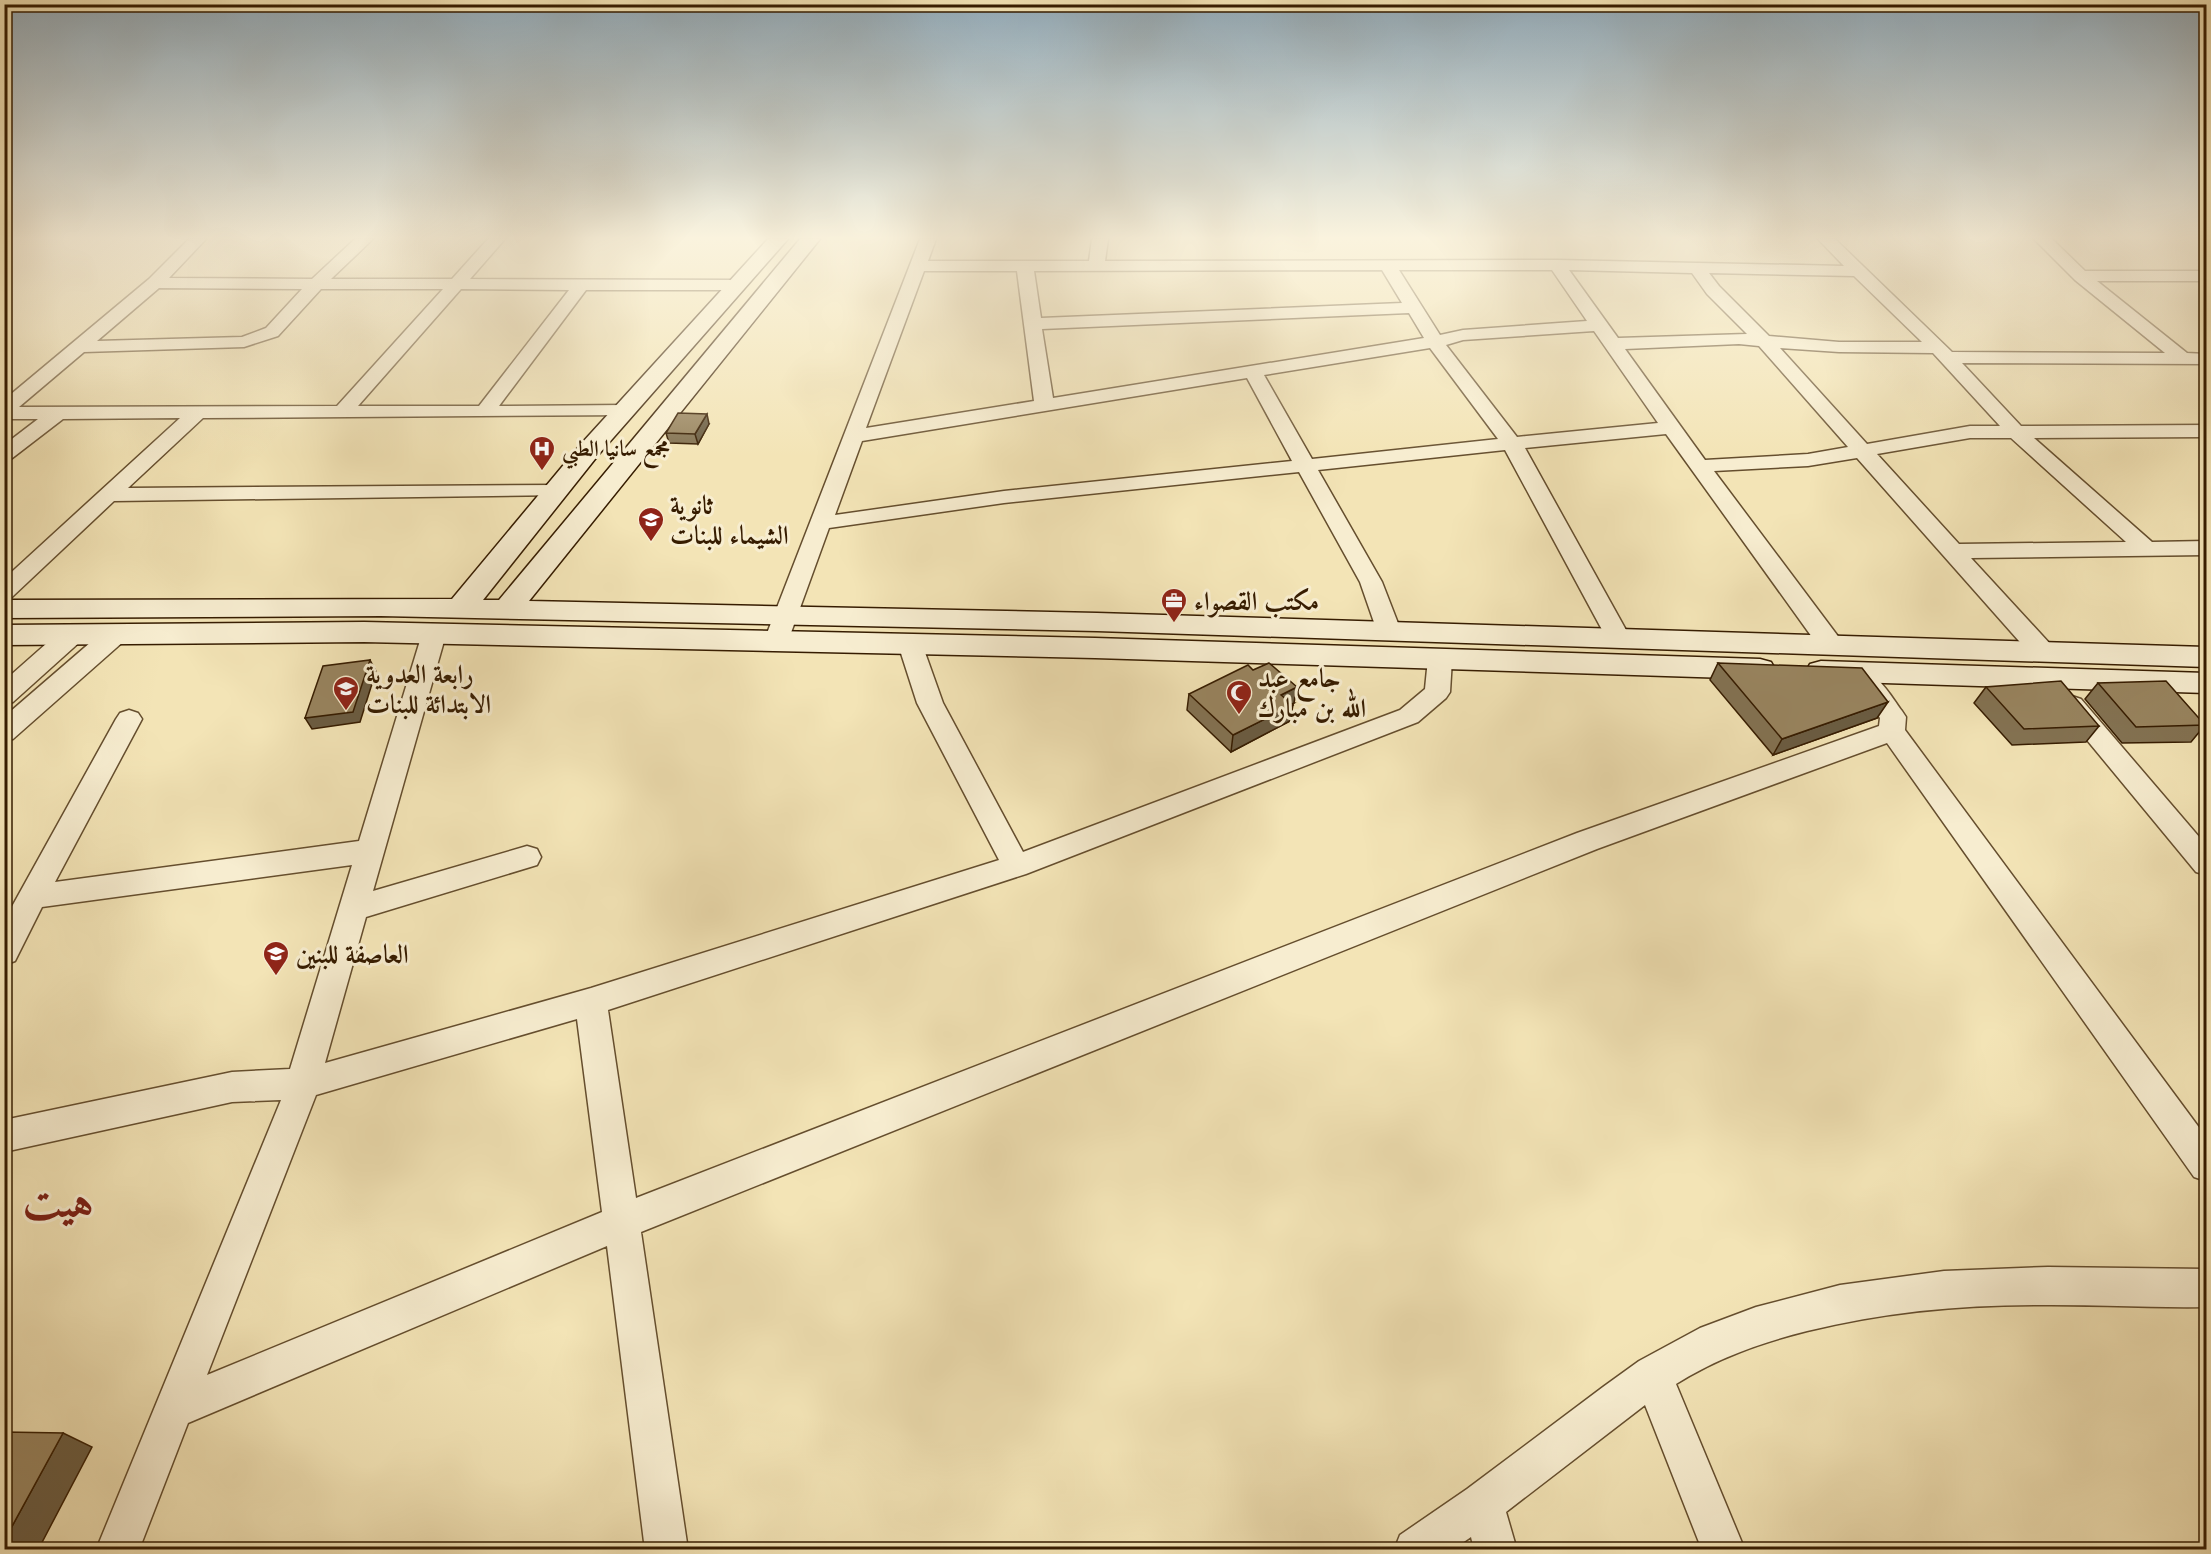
<svg xmlns="http://www.w3.org/2000/svg" width="2211" height="1554" viewBox="0 0 2211 1554" font-family="Cardo,Amiri,serif">
<style>
.lines{fill:none;stroke-linecap:round;stroke-linejoin:round}
.street-casing{stroke:#654e2e;stroke-width:3}
.secondary-casing{stroke:#361c00;stroke-width:3}
.street{fill:#f7edd0;fill-rule:evenodd}
.secondary{fill:#f7edd0;fill-rule:evenodd}
.wall{fill:#837252;stroke:#361c00;stroke-width:1.5}
.shaded-wall{fill:#6a5c42;stroke:#361c00;stroke-width:1.5}
.building{fill:#98845f;stroke:#361c00;stroke-width:1.5}
.labels{text-anchor:middle;dominant-baseline:central;stroke-width:6;stroke-linejoin:round;paint-order:stroke}
.far-poi-label{font-size:22px;font-weight:bold;fill:#361c00;stroke:#f7edd0;text-anchor:start}
.poi-label{font-size:26px;font-weight:bold;fill:#361c00;stroke:#f7edd0;text-anchor:start}
.near-town-label{font-size:45px;font-weight:bold;fill:#7a1f14;stroke:#f7edd0}
</style>
<rect width="100%" height="100%" fill="#f3e4b6"/>
<filter id="stains"><feTurbulence type="fractalNoise" baseFrequency=".00333" numOctaves="4"/><feColorMatrix values="0 0 0 0 .2 0 0 0 0 .09 0 0 0 0 .02 0 0 0 .5 -.17"/></filter>
<radialGradient id="worn" r=".72"><stop offset=".6" stop-color="#630" stop-opacity="0"/><stop offset="1" stop-color="#630" stop-opacity=".3"/></radialGradient>
<g class="lines">
<defs>
<path id="street" d="M189,239H206L169,278L312,279L355,239H373L331,279H452L488,239H505L470,279L738,280L746,285L738,290H586L499,406L625,405L632,407L635,411L632,415L203,418L128,488L557,485L564,487L568,491L564,495L114,501L12,597L4,599V579L180,418L63,419L11,459L4,461V445L38,419H4V400L149,279ZM159,288L302,289L266,328L242,337L97,341ZM321,289H443L337,406L19,407L84,352L244,347L278,336ZM461,289L569,290L479,406H358Z
M920,239H936L928,261H1089L1092,239H1108L1105,261L1557,260L1844,266L1818,239H1835L1952,352L2165,353L2075,280L2034,239H2052L2085,271H2206V281H2097L2187,353L2206,354V364L1962,363L2021,426L2206,425V437L2034,438L2152,542L2206,541V555L1971,558L2052,646L2055,652L2052,658L2043,660L2034,658L1857,458L1808,466L1714,471L1840,639L1843,645L1840,651L1831,653L1822,651L1666,434L1525,448L1631,639L1628,645L1619,647L1610,645L1607,639L1505,450L1318,470L1382,582L1401,631L1397,637L1389,639L1381,637L1377,631L1360,582L1299,472L1004,503L829,528L788,641L785,647L776,649L767,647L764,641ZM1382,270L1402,303L1041,318L1034,271ZM1399,270H1552L1587,321L1463,330L1440,335ZM1569,270L1692,273L1707,294L1747,334L1618,338ZM924,271H1017L1034,401L866,428ZM1709,273L1854,276L1922,342H1839L1769,336L1719,286ZM1409,313L1424,338L1053,398L1042,329ZM1594,331L1658,423L1517,437L1446,345L1463,340ZM1739,344L1759,346L1848,447L1808,454L1705,460L1625,349ZM1430,348L1498,439L1312,459L1264,375ZM1780,348L1839,352L1933,353L2000,426H1970L1867,444ZM1247,378L1292,461L1004,491L835,515L862,441ZM1970,438H2011L2126,542L1959,544L1877,454Z
M73,626L82,628L85,634L82,640L13,702L4,705V681L64,628Z
M434,626L443,628L446,634L373,891L527,846L537,849L541,857L537,865L366,917L325,1063L591,988L999,860L917,703L898,644L901,638L910,636L919,638L922,644L943,703L1023,852L1400,710L1425,689L1428,659L1431,653L1440,651L1449,653L1452,659L1450,692L1446,698L1418,722L1026,874L608,1010L636,1198L1577,833L1879,726L1880,718L1851,679L1854,673C1876,667 1890,695 1902,711L1906,717L1905,730L2206,1137V1181L2194,1177L1887,743L1597,849L641,1232L688,1550H645L607,1246L188,1423L139,1550H96L281,1100L232,1102L4,1152V1120L232,1072L290,1069L352,865L42,907L15,961L4,965V921L116,719L120,713L129,710L138,713L142,719L55,882L359,841L422,634L425,628ZM577,1019L602,1212L207,1375L316,1095Z
M115,627L124,629L127,635L124,641L13,739L4,741V717L106,629Z
M2072,696L2081,699L2206,845V875L2196,872L2063,711L2059,705L2063,699Z
M2048,1267L2206,1269V1307C2155,1308 2103,1305 2051,1305C1969,1304 1887,1311 1807,1331C1760,1343 1717,1358 1676,1384L1745,1550H1702L1645,1405L1506,1512L1517,1550H1474L1471,1537L1452,1550H1394L1400,1535L1467,1489L1603,1387L1639,1361L1700,1328L1756,1307L1840,1285L1944,1271Z"/>
<path id="secondary" d="M768,239H788L599,454L483,600H499L800,239H820L529,601L1097,613L2206,647V667L1097,631L381,616L4,618V600L452,599L581,444Z
M364,622L1095,638L1760,659L1771,662L1775,669L1771,676L1760,679L1095,658L364,642L4,645V625Z
M1821,661L2206,673V693L1821,681L1810,678L1806,671L1810,664Z"/>
</defs>
<use href="#street" class="street-casing"/>
<use href="#secondary" class="secondary-casing"/>
<use href="#street" class="street"/>
<use href="#secondary" class="secondary"/>
</g>
<path class="wall" d="M709,424L698,444L669,443L666,433Z
M1718,663L1877,718L1773,755L1710,680Z
M2098,683L2205,725L2191,742L2122,743L2085,699Z
M1986,687L2099,726L2086,742L2012,745L1974,703Z
M1189,694L1294,703L1292,704L1290,721L1231,752L1187,710Z"/>
<path class="shaded-wall" d="M707,414L709,424L698,444L695,434Z
M370,660L376,671L360,722L312,729L305,718Z
M1297,687L1294,703L1279,711L1281,695Z
M1888,702L1877,718L1773,755L1782,739Z
M1293,705L1290,721L1231,752L1233,735Z
M63,1433L92,1447L38,1550H4V1541Z"/>
<path class="building" d="M678,413L707,414L695,434L666,433Z
M370,660L353,712L305,718L323,666Z
M1269,663L1297,687L1281,695L1293,705L1233,735L1189,694L1248,665L1253,670Z
M1718,663L1862,668L1888,702L1782,739Z
M2061,681L2099,726L2024,729L1986,687Z
M2166,681L2205,725L2136,727L2098,683Z
M4,1432L63,1433L4,1541Z"/>
<linearGradient id="sky" x2="0" y2="1"><stop stop-color="#93acbb"/><stop offset="0.52" stop-color="#faf3de"/><stop offset="1" stop-color="#faf3de" stop-opacity="0"/></linearGradient>
<rect width="2211" height="457" fill="url(#sky)"/>
<defs>
<symbol id="hospital-pin" viewBox="-11 -11 22 30"><path d="M0 17L-7.5 6A9.5 9.5 0 1 1 7.5 6Z" fill="#8f2418" stroke="#f7edd0"/><path d="M-5-5h3v3.5h4V-5h3V5h-3V1.5h-4V5h-3Z" fill="#fff"/></symbol>
<symbol id="school-pin" viewBox="-11 -11 22 30"><path d="M0 17L-7.5 6A9.5 9.5 0 1 1 7.5 6Z" fill="#8f2418" stroke="#f7edd0"/><path d="M0-5L7-2L0 1L-7-2ZM-4 1L0 2.5L4 1V4Q0 6-4 4Z" fill="#fff"/></symbol>
<symbol id="office-pin" viewBox="-11 -11 22 30"><path d="M0 17L-7.5 6A9.5 9.5 0 1 1 7.5 6Z" fill="#8f2418" stroke="#f7edd0"/><path d="M-6-3h4V-5.5h4V-3h4V5H-6ZM-1-4.5V-3h2v-1.5ZM-6 0V1H6V0Z" fill="#fff"/></symbol>
<symbol id="mosque-pin" viewBox="-11 -11 22 30"><path d="M0 17L-7.5 6A9.5 9.5 0 1 1 7.5 6Z" fill="#8f2418" stroke="#f7edd0"/><path d="M3.5-4.9A6 6 0 1 0 3.5 4.9A5 5 0 1 1 3.5-4.9Z" fill="#fff"/></symbol>
</defs>
<g fill-rule="evenodd">
<use href="#hospital-pin" x="527" y="434" width="30" height="40"/>
<use href="#school-pin" x="636" y="505" width="30" height="40"/>
<use href="#office-pin" x="1159" y="586" width="30" height="40"/>
<use href="#school-pin" x="331" y="674" width="30" height="40"/>
<use href="#mosque-pin" x="1224" y="678" width="30" height="40"/>
<use href="#school-pin" x="261" y="939" width="30" height="40"/>
</g>
<g class="labels">
<g class="far-poi-label">
<text x="562" y="449">مجمع سانيا الطبي</text>
</g>
<g class="poi-label">
<text x="670" y="505">ثانوية<tspan x="670" dy="30">الشيماء للبنات</tspan></text>
<text x="1194" y="601">مكتب القصواء</text>
<text x="366" y="674">رابعة العدوية<tspan x="366" dy="30">الابتدائة للبنات</tspan></text>
<text x="1258" y="678">جامع عبد<tspan x="1258" dy="30">الله بن مبارك</tspan></text>
<text x="296" y="954">العاصفة للبنين</text>
</g>
<g class="near-town-label">
<text x="58" y="1201">هيت</text>
</g>
</g>
<rect width="2211" height="1554" fill="none" stroke="#f3e4b6" stroke-width="24"/>
<rect x="6" y="6" width="2199" height="1542" fill="none" stroke="#361c00" stroke-width="3"/>
<rect x="12" y="12" width="2187" height="1530" fill="none" stroke="#361c00" stroke-width="1.5"/>
<rect width="100%" height="100%" filter="url(#stains)"/>
<rect width="100%" height="100%" fill="url(#worn)"/>
</svg>
